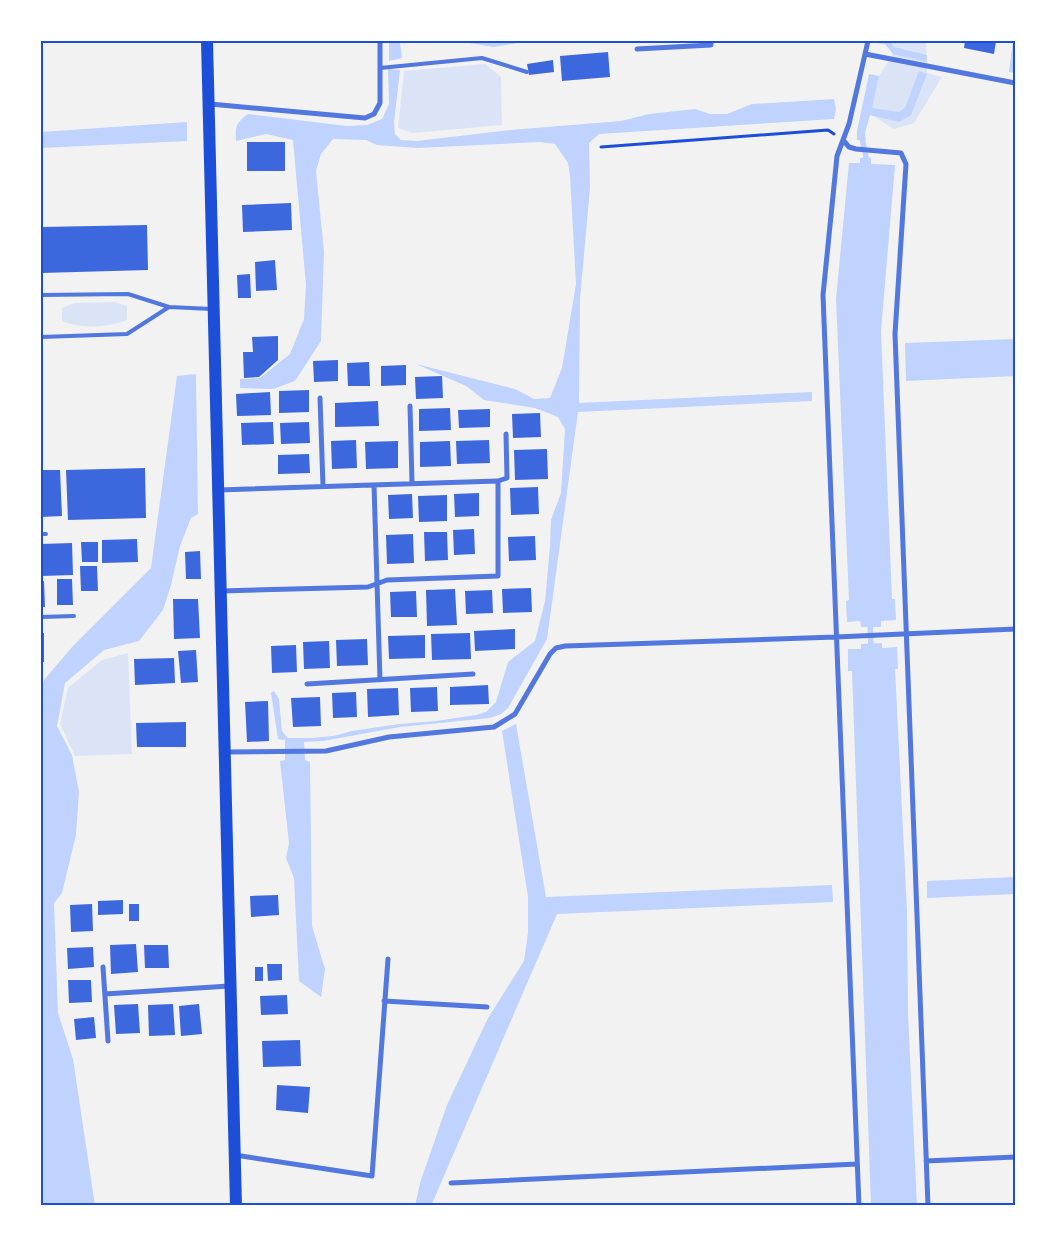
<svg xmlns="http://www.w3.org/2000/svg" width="1056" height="1247" viewBox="0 0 1056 1247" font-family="Ubuntu,sans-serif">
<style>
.green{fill:#dbe4f7}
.water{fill:#bfd3fe}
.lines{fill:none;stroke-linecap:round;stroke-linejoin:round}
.stream{stroke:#bfd3fe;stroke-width:5.5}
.building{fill:#3d67dc}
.path{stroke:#1d4ed8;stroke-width:3}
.service{stroke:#5277de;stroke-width:4}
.minor{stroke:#5277de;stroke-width:5}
.primary{stroke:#1d4ed8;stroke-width:12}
.neatline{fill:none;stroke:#1d4ed8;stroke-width:2}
</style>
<rect width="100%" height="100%" fill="#f2f2f2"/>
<path class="green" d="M891,41H926L927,73L942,77L914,123L894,129L870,114L879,76L893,54L894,47Z
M485,64L501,77L502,125L412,133L398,128L404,71Z
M114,302L127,306V320C108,328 82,329 62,321V308L74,303Z
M128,653L132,754L75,756L60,724L68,688L102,660Z"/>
<path class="water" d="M389,41H423L400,43L402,58L389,61Z
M458,41H530L493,47Z
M878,41H891L894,47L927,55V62L893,54L885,44L877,43Z
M1013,41H1015V73L1009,72Z
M388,69L400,70L394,122L395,134L401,140L417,141L510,130L621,121L649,114L695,109L710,114H727L752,104L834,99L836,109L834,119L599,134L589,143L590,188L580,299L579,403L812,392V401L578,412L547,639L508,708L501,714L490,718L400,727L323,741L304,742L305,760L310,762L312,926L325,969L321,997L299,981L294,878L286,858L289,843L280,761L285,760V740L278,739L271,693L274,691L279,699L282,731L288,738H311L333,736L352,731L399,724L436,721L476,715L486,712L496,702L508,662L535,641L545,601L550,547L551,520L561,493L565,429L558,417L535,408L484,400L466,386L416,364L515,389L534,399L550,398L562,368L576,284L570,176L568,163L555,144L540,142L418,148L377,145L366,140L333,139L321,154L316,171L324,252L321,341L295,381L273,389L240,388V379L260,378L290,354L304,319L306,285L293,140L266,134L236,141C235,126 236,123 248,114L347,126L367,125L382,119L389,104Z
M919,71L927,74L911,115L899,122L870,115L865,133L866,140H857V131L869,74L879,76L872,108L899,112L905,108Z
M187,122V141L41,148V132Z
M866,157L871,158V164L895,165L881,331L892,599H895L896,620L881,621V627H861L860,621L847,622L846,601L849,600L836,299L849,163H860V158Z
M1015,339V376L906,381L905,343Z
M196,374L198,514L191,518L180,546L171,585L163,610L139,641L104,650L65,683L57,726L72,755L79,792L76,835L62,893L54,903L58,1013L73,1059L95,1206H43L41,693L44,680L73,646L151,568L177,376Z
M882,643V648L897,647L898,669H895L907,910L908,1013L917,1206H871L852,671H848V649H861V644Z
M516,724L546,897L832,885L833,902L557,914L431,1206H415L420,1183L447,1105L488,1018L524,961L528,933V897L502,731Z
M1015,877V894L927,898V881Z"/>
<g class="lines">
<path class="stream" d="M861,133L866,157V163
M870,619L871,650"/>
</g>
<path class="building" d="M965,41H996L994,54L964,48Z
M608,52L610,77L562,81L560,56Z
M553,60L554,72L529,75L527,64Z
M247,142H285V171H247Z
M291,203L292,230L243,232L242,205Z
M147,225L148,270L41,273V227Z
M275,260L277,290L256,291L255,262Z
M250,274L251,298H238L237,275Z
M278,336V360L259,377L244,378L243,352H253L252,337Z
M338,360V381L314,382L313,361Z
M369,362L370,386H348L347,363Z
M406,365V385L381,386V366Z
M442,376L443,398L416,399L415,377Z
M309,390V412L279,413V391Z
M270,392L271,415L237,416L236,394Z
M378,401L379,426L335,427V403Z
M450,408L451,430L419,431V409Z
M490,409V427L459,428L458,410Z
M540,413L541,437L513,438L512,414Z
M273,422L274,444L242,445L241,423Z
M309,422L310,443L281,444L280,423Z
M356,440L357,468L332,469L331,441Z
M489,440L490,463L457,464L456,441Z
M398,441V468L366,469L365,442Z
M450,441L451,466L420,467V442Z
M547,449L548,479L515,480L514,450Z
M309,454L310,473L278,474V455Z
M145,468L146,518L68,520L66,470Z
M41,470H60L62,516L41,517Z
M538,487L539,514L511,515L510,488Z
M479,493V516L455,517L454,494Z
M412,494L413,518L389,519L388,495Z
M447,495V521L419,522L418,496Z
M474,529L475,554L454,555L453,530Z
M424,532H447L448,560L425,561Z
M413,534L414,563L387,564L386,535Z
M535,536L536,560L509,561L508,537Z
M137,539L138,562L102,563V540Z
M81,542H98V562H82Z
M72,543L73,575L41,576V544Z
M200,551L201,579H186L185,552Z
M80,566H97L98,591H81Z
M57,579H72L73,605H57Z
M41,581H44L45,607H41Z
M531,588L532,612L503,613L502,589Z
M455,589L457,625L427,626L426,590Z
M492,590L493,613L466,614L465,591Z
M416,591L417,617H391L390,592Z
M173,599H198L200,638L174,639Z
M515,629V649L475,651L474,631Z
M41,633H44V662H41Z
M470,633L471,659L432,660L431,634Z
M425,635V658L389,659L388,636Z
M367,639L368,665L337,666L336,640Z
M329,641L330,668L304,669L303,642Z
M296,645L297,672L272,673L271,646Z
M196,650L198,682L181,683L178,651Z
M174,658L175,683L135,685L134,659Z
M488,685L489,704L450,705V687Z
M437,687L438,711L411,712L410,688Z
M398,688L399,715L368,717L367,689Z
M356,692L357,717L333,718L332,693Z
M320,697L321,726L293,727L291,698Z
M268,701L269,741L247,742L245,702Z
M186,722V747H137L136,723Z
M278,895L279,915L251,917L250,896Z
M123,900V914L98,915V901Z
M92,904L93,931L71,932L70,905Z
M129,904H139V921H129Z
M136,944L138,972L111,974L110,945Z
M144,945H168L169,968H145Z
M93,947L94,967L68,969L67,948Z
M267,964H282V980L268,981Z
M255,967H263V981H255Z
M68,980H91L92,1002L69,1003Z
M287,995L288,1014L261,1015L260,996Z
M138,1004L140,1033L116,1034L114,1005Z
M173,1004L175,1035L149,1036L148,1005Z
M199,1004L202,1034L181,1036L179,1006Z
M94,1017L96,1038L76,1040L74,1019Z
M300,1040L301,1066L263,1067L262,1041Z
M277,1085L310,1087L308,1113L276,1110Z"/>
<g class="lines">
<path class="path" d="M601,147L828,130L834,134"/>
<path class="service" d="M380,68L482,58L527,72
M41,295L128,294L169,307L212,309
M41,337L127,334L169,307
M41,534H46
M41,617L74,616"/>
<path class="minor" d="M637,49L711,45V41
M865,54L1015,83
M210,104L365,118L374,114L380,103V41
M843,140L849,147L856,149L901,153L906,164L895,334L928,1206
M320,398L323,486
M410,406L412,483
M498,481L507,478L506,434
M374,485L380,680
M219,490L498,481V576L387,580L368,587L221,591
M307,684L473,674
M226,752L326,751L389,737L494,727L515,714L550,654L556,648L565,646L836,637L1015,629
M103,967L108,1041
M105,994L229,986
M384,1001L487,1007
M235,1155L372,1176L388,959
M926,1161L1015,1157
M451,1183L857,1164
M859,1206L823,295L837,156L849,124L868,41"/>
<path class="primary" d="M207,41L236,1206"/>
</g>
<rect width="1056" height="1247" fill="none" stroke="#ffffff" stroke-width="85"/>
<rect x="42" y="42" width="972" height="1162" class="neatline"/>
</svg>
